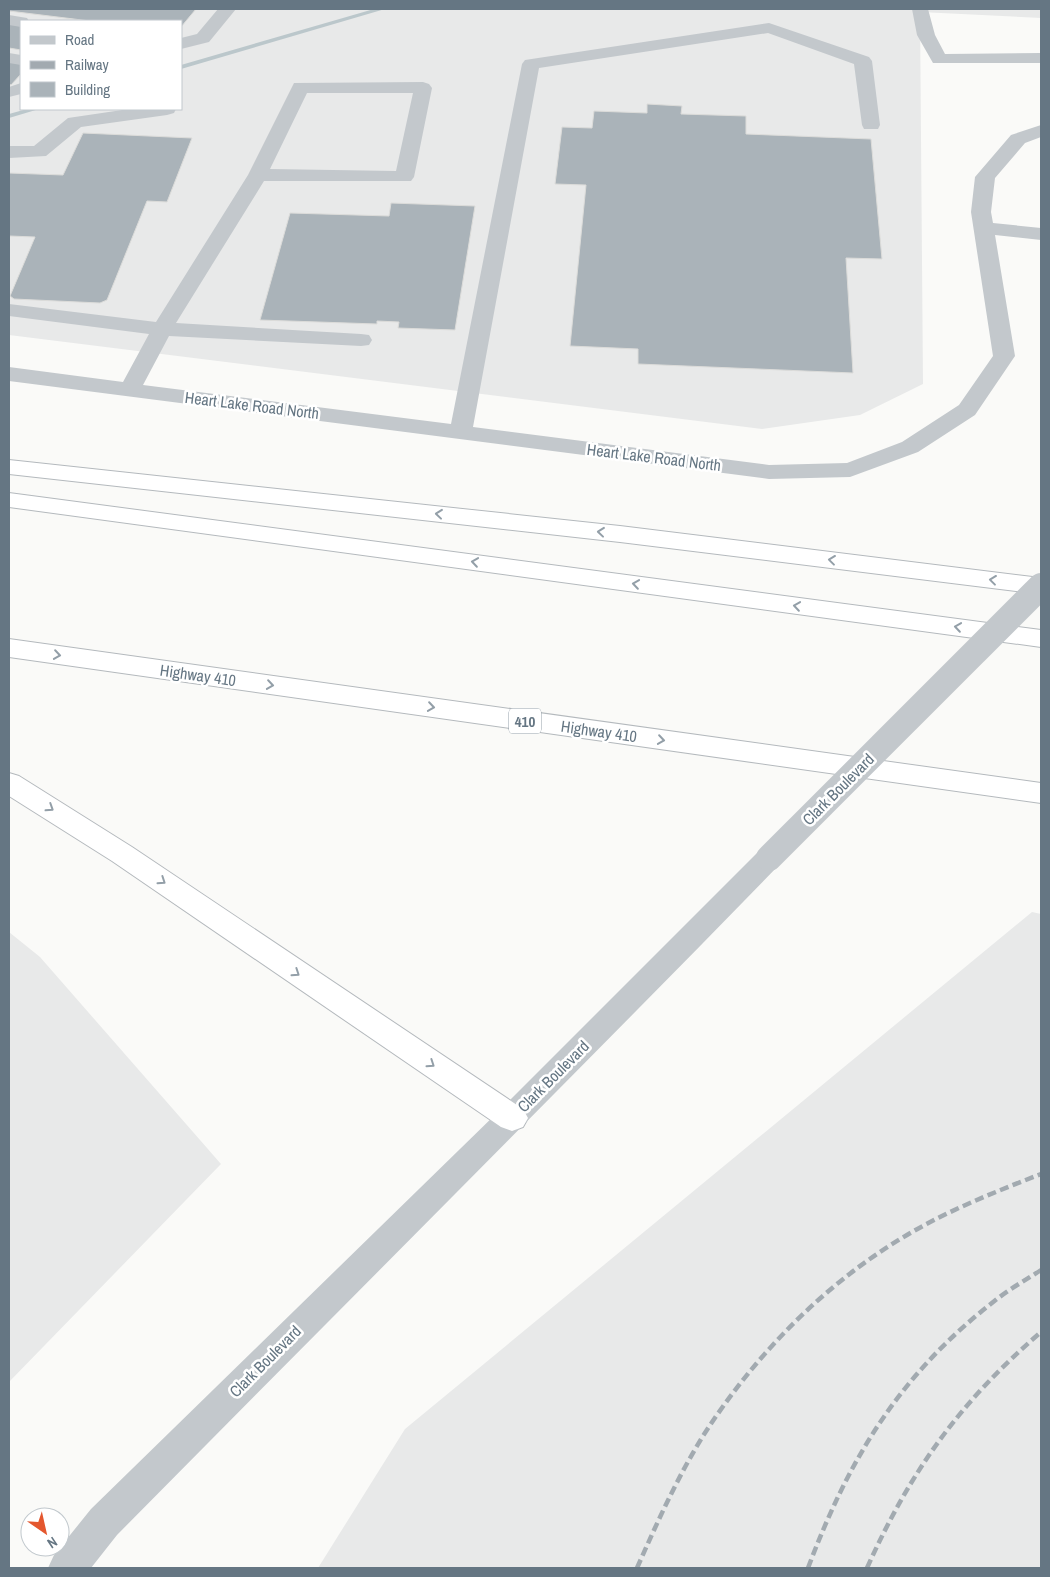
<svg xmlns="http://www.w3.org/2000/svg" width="1050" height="1577" viewBox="0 0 1050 1577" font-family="'Archivo Narrow',sans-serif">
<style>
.built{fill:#e8e9e9;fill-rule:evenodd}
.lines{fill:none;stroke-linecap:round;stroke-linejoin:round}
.stream{fill:#bbc7cb;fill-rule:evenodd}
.building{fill:#aab3b9;stroke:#dcdcda}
.highway-casing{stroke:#b4b9bd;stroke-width:2}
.minor{fill:#c3c8cc;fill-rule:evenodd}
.highway{fill:#fff;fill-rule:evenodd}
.rail{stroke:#a2aab0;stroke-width:4.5;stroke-dasharray:9 4.5;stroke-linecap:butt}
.minor-bridge{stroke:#c3c8cc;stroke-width:26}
.oneway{stroke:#939fa8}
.labels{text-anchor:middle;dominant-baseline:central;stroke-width:5;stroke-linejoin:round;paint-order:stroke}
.shield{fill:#fff;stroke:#939fa8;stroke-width:1}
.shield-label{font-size:15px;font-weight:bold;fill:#657683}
.street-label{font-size:16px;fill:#657683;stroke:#fff}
</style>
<rect width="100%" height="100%" fill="#fafaf8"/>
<path class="built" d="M9,9H1041V18L920,12L923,384L860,415L762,429L9,335ZM21,21H181V109H21Z
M1032,912L1041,914V1568H318L405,1429Z
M9,932L40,957L221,1164L9,1382Z"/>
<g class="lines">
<path class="stream" d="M374,9H385L181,69V65Z
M27,109H39L9,118V114Z"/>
</g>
<path class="building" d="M9,9H196L181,27V21H90L9,11Z
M9,22L21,24V50L9,48Z
M9,60L21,61V74L11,85L9,84Z
M647,104L682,106L681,114L746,116V134L871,139L882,259L846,258L853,373L638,364V349L570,346L586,185L555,184L562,127L592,128L594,111L647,113Z
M83,133L192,138L167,202L147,201L107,300L100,303L14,299L10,296L35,237L10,236L9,239V173L63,175Z
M391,203L475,206L455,330L398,328L399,322L377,321V324L260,320L290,213L389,216Z"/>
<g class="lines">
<defs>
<path id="highway" d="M9,460L620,526L1041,578V594L620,542L9,474Z
M9,493L1041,630V647L9,507Z
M9,639L1041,783V803L9,657Z
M9,773L19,776L132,847L523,1109L528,1118L523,1127L512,1131L501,1127L112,861L9,796Z"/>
</defs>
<use href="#highway" class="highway-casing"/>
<path class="minor" d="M218,9H236L209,42L181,49V38L197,34Z
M912,9H928L935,35L945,54L1041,53V63H933L917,35Z
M9,15L27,18L29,21H21V27L9,25Z
M769,23L869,57L872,61L880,125L878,129H864L862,125L854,64L768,33L539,68L473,427L769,465L847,463L902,442L959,405L993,356L971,212L975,177L1011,135L1041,125V137L1025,143L995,178L991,212L993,223L1041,228V240L995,235L1015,356L975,415L918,452L850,477L769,479L9,381V367L123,382L149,334L9,316V304L156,322L248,175L294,83L423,82L429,84L432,88L414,177L411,181H264L176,323L361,334L369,335L372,340L369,345L361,346L169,336L143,385L451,424L522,64L525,60ZM307,93H413L396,171L270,169Z
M9,53L21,55V65L9,63Z
M21,83V94L9,97V87Z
M129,109H176L174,113L167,115L81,127L46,156L9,158V146H34L68,118Z
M769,847L779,851L783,858L779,865C560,1090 338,1311 117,1535L91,1568H48L54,1555L91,1509L501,1109L759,851Z"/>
<use href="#highway" class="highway"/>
<path class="rail" d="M637,1568C657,1523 677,1478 703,1436C754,1356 825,1283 907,1235C949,1210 995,1192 1041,1174
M808,1568C850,1456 901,1373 997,1299C1011,1288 1026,1280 1041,1270
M867,1568C911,1470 960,1402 1041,1332"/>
<path class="minor-bridge" d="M769,858L1041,586"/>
</g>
<defs><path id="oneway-chevron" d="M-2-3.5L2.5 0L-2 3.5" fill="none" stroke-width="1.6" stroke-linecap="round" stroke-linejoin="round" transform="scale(1.25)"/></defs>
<g class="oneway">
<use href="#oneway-chevron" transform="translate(439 514) rotate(-174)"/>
<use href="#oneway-chevron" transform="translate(601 532) rotate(-174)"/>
<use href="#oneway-chevron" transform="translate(832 560) rotate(-173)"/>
<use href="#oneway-chevron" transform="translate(475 562) rotate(-172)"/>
<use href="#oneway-chevron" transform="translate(993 580) rotate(-173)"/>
<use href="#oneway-chevron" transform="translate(636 584) rotate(-172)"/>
<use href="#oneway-chevron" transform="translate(797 606) rotate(-172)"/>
<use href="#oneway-chevron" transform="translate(958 627) rotate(-172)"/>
<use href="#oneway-chevron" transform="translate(57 655) rotate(8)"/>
<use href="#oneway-chevron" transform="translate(270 685) rotate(8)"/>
<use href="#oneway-chevron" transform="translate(431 707) rotate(8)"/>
<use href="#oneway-chevron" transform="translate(661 740) rotate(8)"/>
<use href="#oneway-chevron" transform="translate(50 808) rotate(33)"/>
<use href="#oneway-chevron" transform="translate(162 881) rotate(34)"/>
<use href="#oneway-chevron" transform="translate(296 973) rotate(34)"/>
<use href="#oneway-chevron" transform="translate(431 1064) rotate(34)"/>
</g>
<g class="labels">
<rect class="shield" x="509" y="708.5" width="32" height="25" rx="4"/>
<g class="shield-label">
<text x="525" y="721">410</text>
</g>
<g class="street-label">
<text transform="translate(252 405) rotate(7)">Heart Lake Road North</text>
<text transform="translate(654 457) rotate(7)">Heart Lake Road North</text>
<text transform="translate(198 675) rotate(8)">Highway 410</text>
<text transform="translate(599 731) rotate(8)">Highway 410</text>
<text transform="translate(838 789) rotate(-45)">Clark Boulevard</text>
<text transform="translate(553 1076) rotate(-45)">Clark Boulevard</text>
<text transform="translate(265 1361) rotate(-45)">Clark Boulevard</text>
</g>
</g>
<rect width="1050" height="1577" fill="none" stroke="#657683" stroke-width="20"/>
<rect x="20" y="20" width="162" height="90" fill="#ffffff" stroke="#c1c8cd"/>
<rect x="30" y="36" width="25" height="8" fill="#c3c8cc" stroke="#c1c8cd"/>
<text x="65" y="45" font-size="15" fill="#657683">Road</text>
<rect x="30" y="61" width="25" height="8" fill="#a2aab0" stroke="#c1c8cd"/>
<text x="65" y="70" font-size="15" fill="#657683">Railway</text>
<rect x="30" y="82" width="25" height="15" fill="#aab3b9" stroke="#c1c8cd"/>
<text x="65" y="95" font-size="15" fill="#657683">Building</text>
<g transform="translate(45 1532) rotate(146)"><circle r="24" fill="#ffffff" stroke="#c1c8cd"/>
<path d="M0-4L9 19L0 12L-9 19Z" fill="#e4572e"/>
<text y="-8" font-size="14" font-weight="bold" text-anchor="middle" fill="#657683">N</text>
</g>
</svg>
